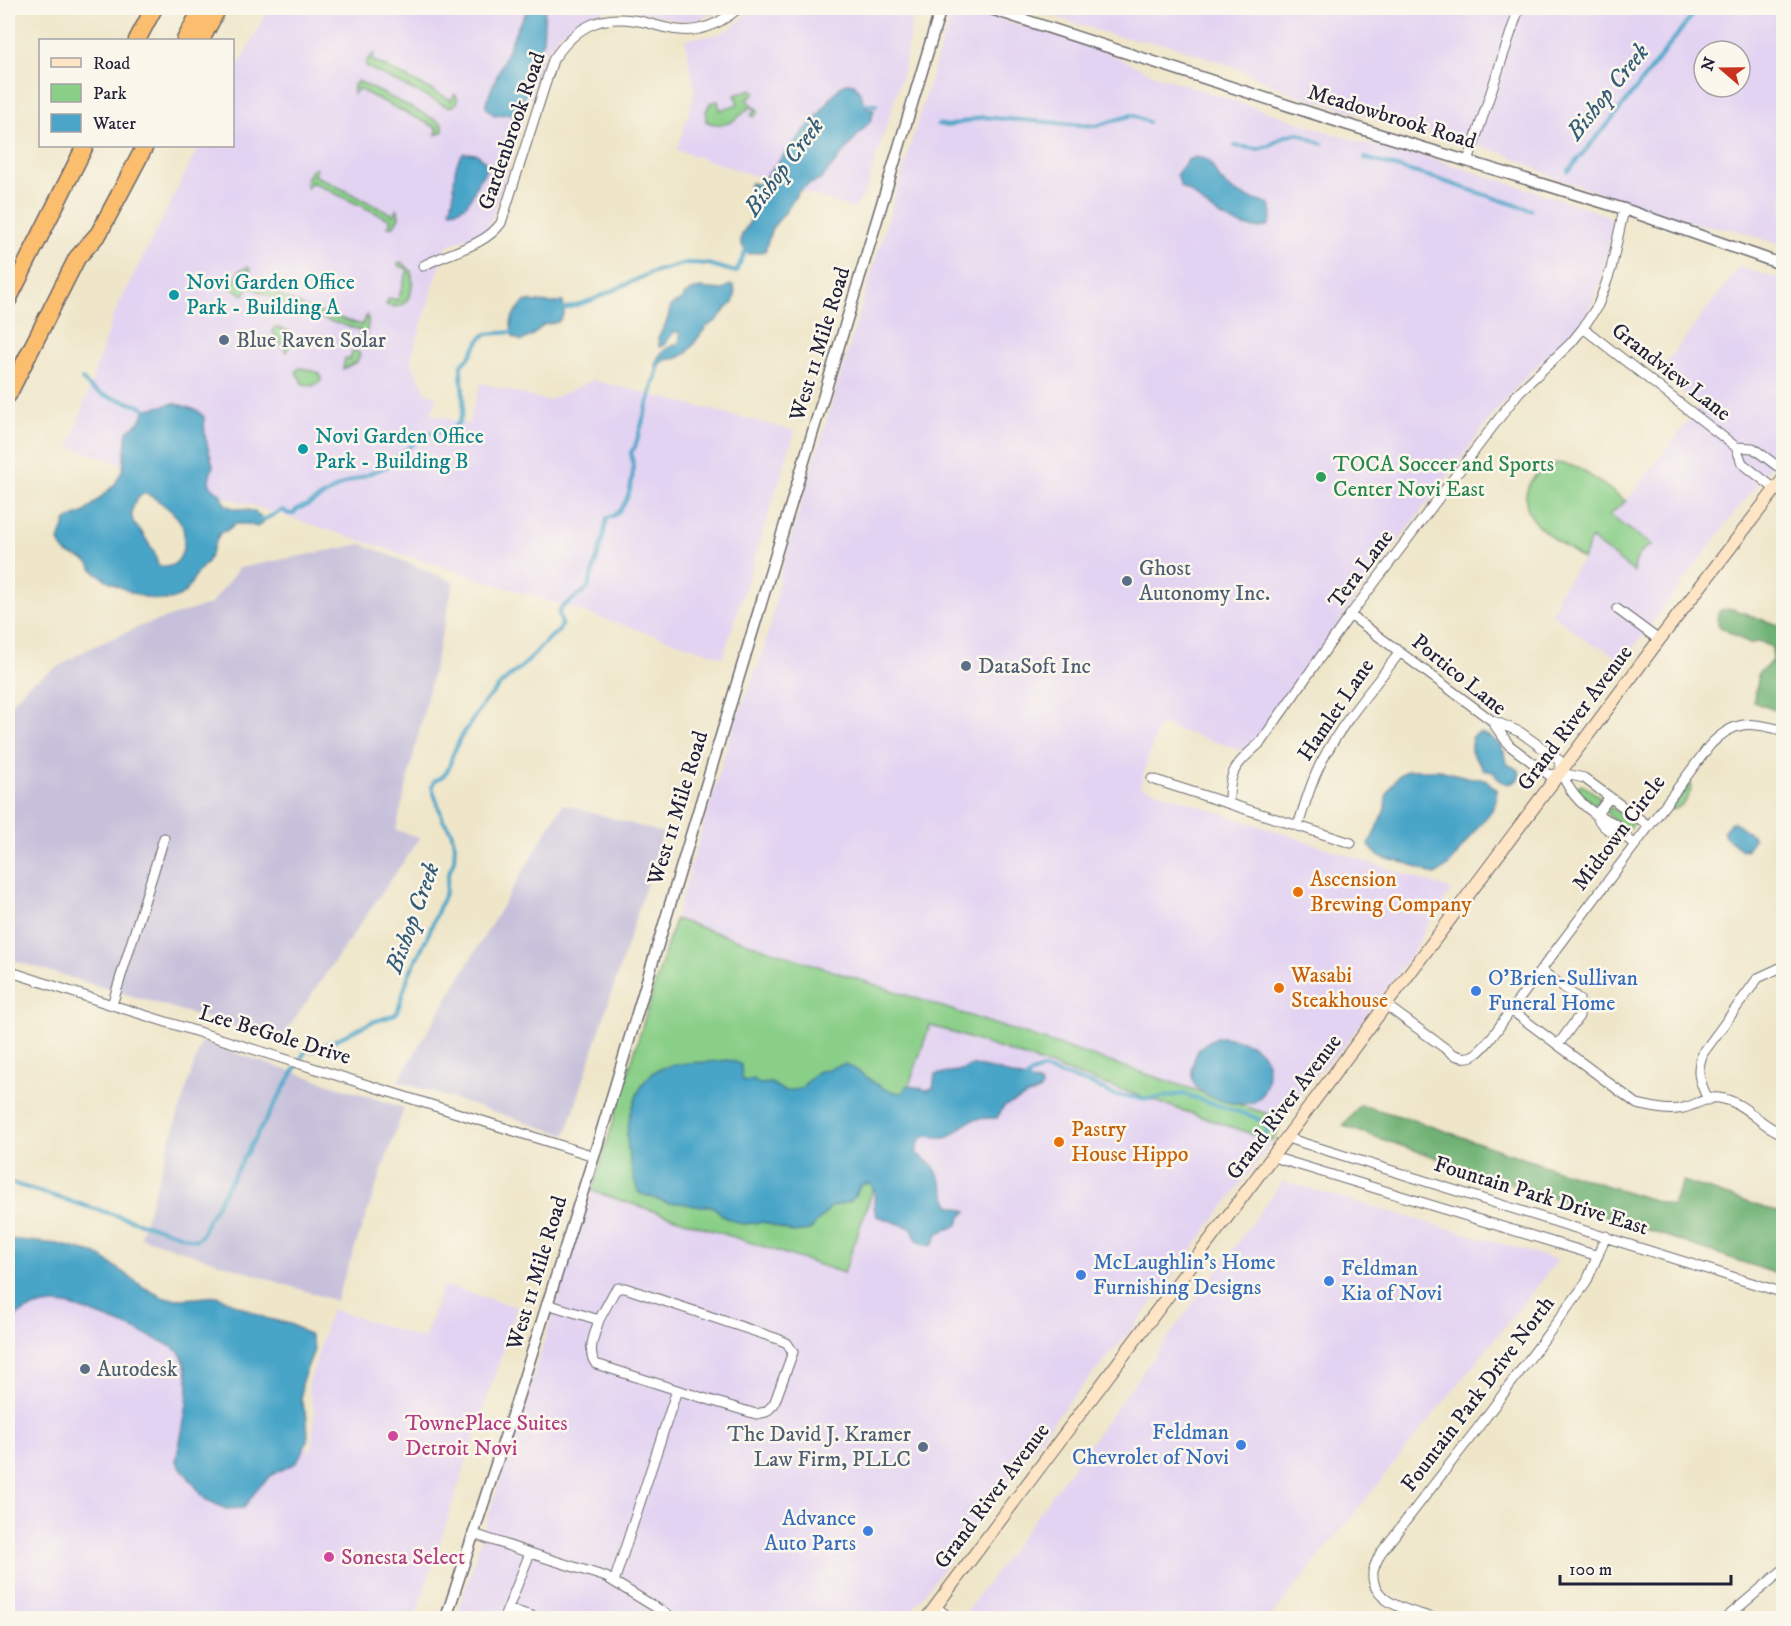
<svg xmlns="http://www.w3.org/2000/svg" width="1791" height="1626" viewBox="0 0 1791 1626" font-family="'IM FELL DW Pica',serif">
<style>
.built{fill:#e3d3f2;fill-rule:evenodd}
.industrial{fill:#c6c0da}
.green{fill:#8acf88;stroke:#567862;stroke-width:1.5}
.forest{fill:#6fb274;stroke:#486a58;stroke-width:1.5}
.water{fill:#4aa5c8;stroke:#366482;stroke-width:1.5;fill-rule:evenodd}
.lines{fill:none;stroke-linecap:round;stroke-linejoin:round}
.stream{stroke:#4aa5c8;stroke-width:4}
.minor-casing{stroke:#6a676d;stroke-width:11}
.tertiary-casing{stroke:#6a676d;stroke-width:13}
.secondary-casing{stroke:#6a676d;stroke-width:14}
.motorway-casing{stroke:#6a676d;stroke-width:19}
.minor{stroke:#fff;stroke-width:9}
.tertiary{stroke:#fff;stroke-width:10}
.secondary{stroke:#fde5c5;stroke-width:12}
.motorway{stroke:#fabe6e;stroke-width:16}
.culture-dot{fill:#0f9aa8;stroke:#fbf7ec;stroke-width:2}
.service-dot{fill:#5c6f8a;stroke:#fbf7ec;stroke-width:2}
.leisure-dot{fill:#2e9e5b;stroke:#fbf7ec;stroke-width:2}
.food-dot{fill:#e8710a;stroke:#fbf7ec;stroke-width:2}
.shop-dot{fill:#3f7fe0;stroke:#fbf7ec;stroke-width:2}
.hotel-dot{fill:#d1479c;stroke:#fbf7ec;stroke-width:2}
.labels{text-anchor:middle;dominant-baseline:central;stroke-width:5;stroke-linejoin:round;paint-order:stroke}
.street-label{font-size:22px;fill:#22223b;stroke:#fbf7ec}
.culture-label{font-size:22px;fill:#0d838f;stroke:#fbf7ec;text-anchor:start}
.service-label{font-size:22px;fill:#4e5e75;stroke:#fbf7ec;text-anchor:start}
.leisure-label{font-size:22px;fill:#27864d;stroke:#fbf7ec;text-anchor:start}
.food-label{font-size:22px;fill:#c56008;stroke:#fbf7ec;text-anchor:start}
.shop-label{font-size:22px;fill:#366cbe;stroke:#fbf7ec;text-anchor:start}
.hotel-label{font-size:22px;fill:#b23c85;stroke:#fbf7ec;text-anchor:start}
.water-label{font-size:24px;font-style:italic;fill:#345d7a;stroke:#fbf7ec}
</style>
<rect width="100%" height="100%" fill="#fbf7ec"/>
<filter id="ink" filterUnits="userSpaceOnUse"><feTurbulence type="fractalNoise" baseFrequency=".0167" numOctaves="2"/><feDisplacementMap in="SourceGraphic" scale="12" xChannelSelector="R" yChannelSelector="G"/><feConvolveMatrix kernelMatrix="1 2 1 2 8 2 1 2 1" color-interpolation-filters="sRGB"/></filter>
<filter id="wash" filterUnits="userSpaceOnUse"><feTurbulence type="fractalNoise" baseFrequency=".008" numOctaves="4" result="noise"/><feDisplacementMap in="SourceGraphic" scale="24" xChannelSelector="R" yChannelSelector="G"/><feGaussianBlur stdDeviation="1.35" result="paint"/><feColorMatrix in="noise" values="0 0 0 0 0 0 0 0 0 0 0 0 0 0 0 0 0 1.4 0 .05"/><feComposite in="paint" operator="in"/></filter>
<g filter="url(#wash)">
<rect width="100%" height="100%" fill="#efe6c9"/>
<path class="built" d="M268,8H722L713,14L696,20L680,21L627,9L603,11L578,20L559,35L543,56L491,222L485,230L476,235L446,246L410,362L427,393L437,396L431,414L468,424L481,383L547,401L593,380L795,431L723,657L70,447L114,314L199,146H232L233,78Z
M751,8H886L913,16L903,73L865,193L855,209L677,150L695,93L685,39L717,35L731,28L743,18Z
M1027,8H1783V246L1736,230L1691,223L1553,177L1511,156L1458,139L1398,126L1296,94L1274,86L1238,68L1170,45L1115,36ZM1704,51H1740V87H1704Z
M965,13L984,15L1039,30L1106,52L1155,75L1368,145L1414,153L1584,207L1608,216L1613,225L1601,281L1588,312L1566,340L1527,375L1500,406L1353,602L1304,674L1253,742L1244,751L1159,724L1140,786L1452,890L1427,926L1414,951L1345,1045L1310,1081L1283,1119L675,919L734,725L761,658L772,619L780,574L944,35L951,20Z
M1739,267L1783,280V451L1730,519L1622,663L1604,648L1592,645L1551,613L1556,606L1559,593L1583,559L1590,538L1633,571L1634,564L1641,552L1652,545L1609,514L1626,501L1700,406L1658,374Z
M930,1025L1273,1141L1134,1327L1066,1405L906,1618H456L592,1191L844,1273Z
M1283,1181L1558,1260L1270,1618H986L966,1612Z
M81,1274L214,1338L260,1418L311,1451L315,1412L308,1387L331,1309L424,1339L443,1285L517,1307L415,1618H8V1297Z"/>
<path class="industrial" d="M362,544L454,582L396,830L420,838L280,1040L8,959V707L29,684L86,650L143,625L211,604L239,568Z
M563,804L663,833L566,1135L398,1081Z
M201,1042L404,1108L336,1301L140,1237Z"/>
<path class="green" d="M374,54L372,60L451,100L455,94L457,97V103L453,106L448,107L368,68L366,66L367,60Z
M358,81L440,122L443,126V131L436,135L437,128L358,89L353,94L354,85Z
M752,89L755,93L747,100L759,111L753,117L751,115L755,110L751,106C737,119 726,131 706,121V112L710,103L718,101L720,110L738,104L735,95Z
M315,168L317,169L314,175L394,215L397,209L398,210L399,217L394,226L388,227L391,220L311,182L307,188L306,180L311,170Z
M402,262L411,271C416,288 408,313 386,305L389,298L398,300L408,269L399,266L398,263Z
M248,267L251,270L247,279L306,308L362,325L367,315C370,323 367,337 359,340L360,330L303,313L249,286L244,295L231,288L240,270Z
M275,327L289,331L286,341L291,343L286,352L273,333V329Z
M355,350L360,354L357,362L343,369L345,358L350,360L352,352Z
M302,368L319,373L322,378L320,382L312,386L303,384L296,372L298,369Z
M1557,463L1578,467L1626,501L1609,515L1652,545C1640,549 1634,560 1634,572L1591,539L1583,559C1561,543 1518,522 1527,490C1532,474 1543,468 1557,463Z
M1581,784L1600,797V803L1594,804L1581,794L1577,788Z
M1690,784L1692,786C1689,797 1684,807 1672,810L1671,808Z
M1610,807L1632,822L1631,827L1626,829L1607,814V808Z
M675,919L1283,1119L1273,1141L930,1025L844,1273L592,1191Z"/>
<path class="forest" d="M1733,609L1783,627V713L1753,702L1758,682V673L1766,667L1773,659L1772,648C1764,642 1758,640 1749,644L1719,626L1717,619L1720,610Z
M1360,1105L1410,1119L1557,1170L1672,1206L1683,1181L1783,1214V1276L1343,1126Z"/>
<path class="water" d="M529,8H545L543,40L528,92L516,110L511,114L494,115L486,107V102L518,26Z
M847,83L854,84L860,92L866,107L874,109L871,120L820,180L809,184L798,192L787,210L772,228L765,251L749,254C730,236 749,232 752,215C754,208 752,203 755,196L749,188L751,183L759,185L808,126C823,115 831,90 847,83Z
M464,153L477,154L486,163L487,168C485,173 482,176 479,180C471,194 472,209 451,211L450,209C459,191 448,168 464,153Z
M1196,157L1208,160C1213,165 1214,171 1218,177C1230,193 1251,200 1270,204L1272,214L1269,225C1252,235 1217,216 1204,204C1195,197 1193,192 1181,187L1177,174L1188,160Z
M729,285L734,286L735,296L733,303L727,308L716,321L706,327L687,353L678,358L665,360L657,368L655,365C659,352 666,348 679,343L680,338L679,332H674L664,345L659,347L658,338L667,321L671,305L682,300L685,294L691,291L700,288L723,290Z
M526,301L551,303L563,302L564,314L558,322L543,325L533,335L522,341L513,337C508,320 513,312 526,301Z
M175,403L198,411L204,417L205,436L213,466L209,479L210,485C213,488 218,491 221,495C223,498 223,502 225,504C236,514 257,503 263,523L257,527L247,524H235L226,531L221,532C214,541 213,552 207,562C204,567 198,570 195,576C191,582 189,590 182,595C159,610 116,587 96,573C92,570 91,565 87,562C75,552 67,561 59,541L66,520L85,512L115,484L123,469L127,432L141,420L145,410ZM145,493C150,495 153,497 157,500C166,506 176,514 181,523C189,539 182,575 158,565L154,552L141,531L134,524C129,512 133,499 145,493Z
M1479,733C1494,736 1506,748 1507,764L1519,770L1520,776L1516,781C1506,787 1498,781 1494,772L1483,770C1478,755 1466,759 1473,736Z
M1408,770H1439L1476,779H1485L1496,789C1499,810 1484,818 1473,833C1460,849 1454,865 1435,875C1427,872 1420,868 1412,865C1395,859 1379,862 1369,845L1385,809L1386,797L1390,788L1399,775Z
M1731,822L1733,823L1734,822L1753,836L1752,838L1754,839L1746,850L1744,848L1742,850L1724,836L1725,834L1723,832Z
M1222,1037C1248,1040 1273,1049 1267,1080C1266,1088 1263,1095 1257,1100C1244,1110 1203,1099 1195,1085C1188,1074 1194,1051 1205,1044C1210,1040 1216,1038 1222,1037Z
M727,1060L736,1062L741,1065L742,1079L746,1081L754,1079L759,1084L771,1083L784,1091L800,1089L817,1072L845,1064C865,1072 878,1092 902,1093L908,1085L927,1090L933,1088L935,1075L963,1070L969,1066H977L999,1071L1040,1084L1042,1087C1037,1095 1031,1093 1024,1097C1017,1100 1012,1104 1004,1106L997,1118C987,1119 978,1117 968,1122C961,1126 953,1138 944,1138C933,1139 933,1132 920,1139L916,1153C920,1157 927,1160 932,1165C943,1177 942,1193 951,1206L967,1211L960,1218L958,1225L938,1233L933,1245L930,1246L918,1242L911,1228L877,1216C870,1205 880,1192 869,1183L861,1185L851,1201L831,1207L810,1230L792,1232L763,1222L743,1224L726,1218L712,1206H694L682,1203H668L639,1193C634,1184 626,1144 627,1134C629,1115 638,1079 658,1070C680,1060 704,1064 727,1060Z
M8,1239L58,1244L97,1254L145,1288L164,1298L184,1299L218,1296L265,1318L290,1324L310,1335L314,1350L302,1381L301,1400L307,1418L308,1441L296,1463L273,1474L258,1488L244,1508L226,1509L205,1499L176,1461C182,1429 197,1382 180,1353C175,1344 80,1307 66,1305C45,1301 22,1309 8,1323Z"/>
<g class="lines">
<path class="stream" d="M860,103L876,105
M938,124L948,126L982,117L1096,126L1132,115L1148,122
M1235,146L1257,149L1269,146L1285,136L1298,133L1322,144
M1365,158L1431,177L1531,210
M1568,171L1622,107L1698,8
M561,310L592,300L653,272L687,263L708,264L736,272L747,248
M82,379C85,382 89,387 92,389C105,399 130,400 146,409
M263,520L283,510L289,514H293L297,509L308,505L343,484L386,467L425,434L434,432H449C452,429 457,426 459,422C468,406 460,382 461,365L470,356L480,339L486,334L514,332
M1026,1079L1032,1073L1043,1069L1094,1085L1114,1095L1149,1099L1183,1094L1254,1117L1262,1122L1268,1128L1263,1139L1240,1172
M8,1182L196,1240L201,1236L208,1220L306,1050L313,1051L372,1022L389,1017L397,1013L409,974L426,940L446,891L448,875L454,860L455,845L451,831L443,820L432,787L434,781L443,776L449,768L452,756L460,739L483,704L502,683L527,662L549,638L558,632L562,625L559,613L561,608L588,588L603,538L607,518C626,515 633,484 633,466C633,462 631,457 631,452L635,447L659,365"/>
</g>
</g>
<g filter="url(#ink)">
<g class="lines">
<defs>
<path id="minor" d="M1468,161L1519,8
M423,266C448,252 484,247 501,223L553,60C578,23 605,12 648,23C665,28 682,33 699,29C715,26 727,18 739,8
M1583,328L1736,447L1753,448L1784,471
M1736,447L1742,463L1775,489
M1617,609L1659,640
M1350,615L1491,720L1509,745L1549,775L1561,773L1559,760L1520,732L1491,720
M1784,731C1751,721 1734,720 1710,745L1511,1010L1637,1104C1652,1107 1668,1112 1683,1108C1694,1106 1708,1096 1719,1098C1747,1102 1759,1126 1784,1134
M1152,779L1351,843
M1610,797L1596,815C1602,828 1612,833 1625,838
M1229,803C1228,771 1237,763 1260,743L1350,615L1519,392L1571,343L1583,328L1598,305L1604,289L1611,269L1624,209
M1298,826C1305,804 1311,781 1322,761C1342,722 1374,687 1400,652
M164,838L112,1005L594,1156
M1635,845C1627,839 1622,831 1615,824C1608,819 1600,818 1594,813C1577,801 1570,791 1561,773L1584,778L1649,826
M1541,970L1579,999V1016L1558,1045
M8,971L112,1005
M1387,1006L1453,1054C1459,1057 1465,1059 1472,1056C1485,1051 1502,1022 1511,1010
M1708,1100C1700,1081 1695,1073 1703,1053L1758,978L1784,966
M1287,1138L1784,1293
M1273,1157L1598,1256
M547,1304L599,1320C595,1334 586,1352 596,1364L677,1390L614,1582
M599,1320L614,1292L618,1288H625L778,1339L787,1343L793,1352L774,1404L766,1412L756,1414L677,1390
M474,1534L530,1553
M936,1607L950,1618
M508,1609L539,1618
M504,1618L530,1553L606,1577L673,1618
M1433,1618C1410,1611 1370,1603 1373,1572C1374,1566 1378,1559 1380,1554L1477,1429L1586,1283L1606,1236
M1726,1618L1784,1569"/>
<path id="tertiary" d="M988,8L1342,123L1624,209L1784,265
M446,1618L518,1397L594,1156L941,8"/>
<path id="secondary" d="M927,1618L1659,640L1784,478"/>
<path id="motorway" d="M137,40L154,8
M185,40L202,8
M201,40L218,8
M8,300L85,146
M8,395L77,258L99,233L145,146"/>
</defs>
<use href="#minor" class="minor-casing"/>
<use href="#tertiary" class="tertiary-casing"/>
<use href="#secondary" class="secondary-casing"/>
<use href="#motorway" class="motorway-casing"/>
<use href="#minor" class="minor"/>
<use href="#tertiary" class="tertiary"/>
<use href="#secondary" class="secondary"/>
<use href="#motorway" class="motorway"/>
</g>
</g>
<g class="culture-dot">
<circle cx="174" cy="295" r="6"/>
<circle cx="303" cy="449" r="6"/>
</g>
<g class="service-dot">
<circle cx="224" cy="340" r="6"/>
<circle cx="1127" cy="581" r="6"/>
<circle cx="966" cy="666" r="6"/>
<circle cx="85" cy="1369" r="6"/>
<circle cx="923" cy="1447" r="6"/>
</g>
<circle class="leisure-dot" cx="1321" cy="477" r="6"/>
<g class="food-dot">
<circle cx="1298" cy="892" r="6"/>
<circle cx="1279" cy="988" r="6"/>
<circle cx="1059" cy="1142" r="6"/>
</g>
<g class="shop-dot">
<circle cx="1476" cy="991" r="6"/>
<circle cx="1081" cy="1275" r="6"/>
<circle cx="1329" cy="1281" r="6"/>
<circle cx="1241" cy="1445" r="6"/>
<circle cx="868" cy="1531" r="6"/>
</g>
<g class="hotel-dot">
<circle cx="393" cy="1436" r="6"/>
<circle cx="329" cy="1557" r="6"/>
</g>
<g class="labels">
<g class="street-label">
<text transform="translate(1392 117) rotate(17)">Meadowbrook Road</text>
<text transform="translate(512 131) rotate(-71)">Gardenbrook Road</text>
<text transform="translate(820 344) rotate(-73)">West 11 Mile Road</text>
<text transform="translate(1671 372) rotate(38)">Grandview Lane</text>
<text transform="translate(1361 569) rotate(-53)">Tera Lane</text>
<text transform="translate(1459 675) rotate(39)">Portico Lane</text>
<text transform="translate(1336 710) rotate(-56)">Hamlet Lane</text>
<text transform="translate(1575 718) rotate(-53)">Grand River Avenue</text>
<text transform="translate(678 808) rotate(-73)">West 11 Mile Road</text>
<text transform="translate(1619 833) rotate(-53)">Midtown Circle</text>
<text transform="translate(275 1035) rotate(17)">Lee BeGole Drive</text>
<text transform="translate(1284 1107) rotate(-53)">Grand River Avenue</text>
<text transform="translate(1541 1196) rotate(17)">Fountain Park Drive East</text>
<text transform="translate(537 1273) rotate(-73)">West 11 Mile Road</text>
<text transform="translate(1478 1394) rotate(-53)">Fountain Park Drive North</text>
<text transform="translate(992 1496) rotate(-53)">Grand River Avenue</text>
</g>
<g class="culture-label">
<text x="186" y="282">Novi Garden Office<tspan x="186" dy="25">Park - Building A</tspan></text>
<text x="315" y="436">Novi Garden Office<tspan x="315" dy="25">Park - Building B</tspan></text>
</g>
<g class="service-label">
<text x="236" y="340">Blue Raven Solar</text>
<text x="1139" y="568">Ghost<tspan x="1139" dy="25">Autonomy Inc.</tspan></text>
<text x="978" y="666">DataSoft Inc</text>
<text x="97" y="1369">Autodesk</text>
<text x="911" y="1434" text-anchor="end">The David J. Kramer<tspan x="911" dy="25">Law Firm, PLLC</tspan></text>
</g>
<g class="leisure-label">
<text x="1333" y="464">TOCA Soccer and Sports<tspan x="1333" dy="25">Center Novi East</tspan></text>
</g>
<g class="food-label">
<text x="1310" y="879">Ascension<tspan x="1310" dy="25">Brewing Company</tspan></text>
<text x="1291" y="975">Wasabi<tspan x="1291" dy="25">Steakhouse</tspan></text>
<text x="1071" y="1129">Pastry<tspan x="1071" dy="25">House Hippo</tspan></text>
</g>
<g class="shop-label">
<text x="1488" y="978">O'Brien-Sullivan<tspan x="1488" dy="25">Funeral Home</tspan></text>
<text x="1093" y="1262">McLaughlin's Home<tspan x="1093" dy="25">Furnishing Designs</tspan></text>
<text x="1341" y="1268">Feldman<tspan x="1341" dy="25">Kia of Novi</tspan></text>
<text x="1229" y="1432" text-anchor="end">Feldman<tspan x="1229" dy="25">Chevrolet of Novi</tspan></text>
<text x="856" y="1518" text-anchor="end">Advance<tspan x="856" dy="25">Auto Parts</tspan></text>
</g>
<g class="hotel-label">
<text x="405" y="1423">TownePlace Suites<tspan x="405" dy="25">Detroit Novi</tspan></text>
<text x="341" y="1557">Sonesta Select</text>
</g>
<g class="water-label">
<text transform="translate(1608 92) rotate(-51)">Bishop Creek</text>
<text transform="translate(784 167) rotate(-53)">Bishop Creek</text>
<text transform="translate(413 918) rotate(-70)">Bishop Creek</text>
</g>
</g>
<rect width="1791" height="1626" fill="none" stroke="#fbf7ec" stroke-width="30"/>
<rect x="39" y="39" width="195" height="108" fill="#fbf7ec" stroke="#a4a2a5" stroke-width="1.5"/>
<rect x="51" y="58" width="30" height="9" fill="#fde5c5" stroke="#a4a2a5" stroke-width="1.5"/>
<text x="93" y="69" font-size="18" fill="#22223b">Road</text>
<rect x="51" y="84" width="30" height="18" fill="#8acf88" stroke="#a4a2a5" stroke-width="1.5"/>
<text x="93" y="99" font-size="18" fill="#22223b">Park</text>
<rect x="51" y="114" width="30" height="18" fill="#4aa5c8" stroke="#a4a2a5" stroke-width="1.5"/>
<text x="93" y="129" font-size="18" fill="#22223b">Water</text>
<g transform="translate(1722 69) rotate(290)"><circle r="28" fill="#fbf7ec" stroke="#a4a2a5" stroke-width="1.5"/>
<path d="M0-4.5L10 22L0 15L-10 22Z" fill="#c8321e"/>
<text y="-9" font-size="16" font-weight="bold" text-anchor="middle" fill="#22223b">N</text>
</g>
<path d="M1560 1575v9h171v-9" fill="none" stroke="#22223b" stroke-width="3"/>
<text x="1569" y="1575" font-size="18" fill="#22223b" stroke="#fbf7ec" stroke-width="4.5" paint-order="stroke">100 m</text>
</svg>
